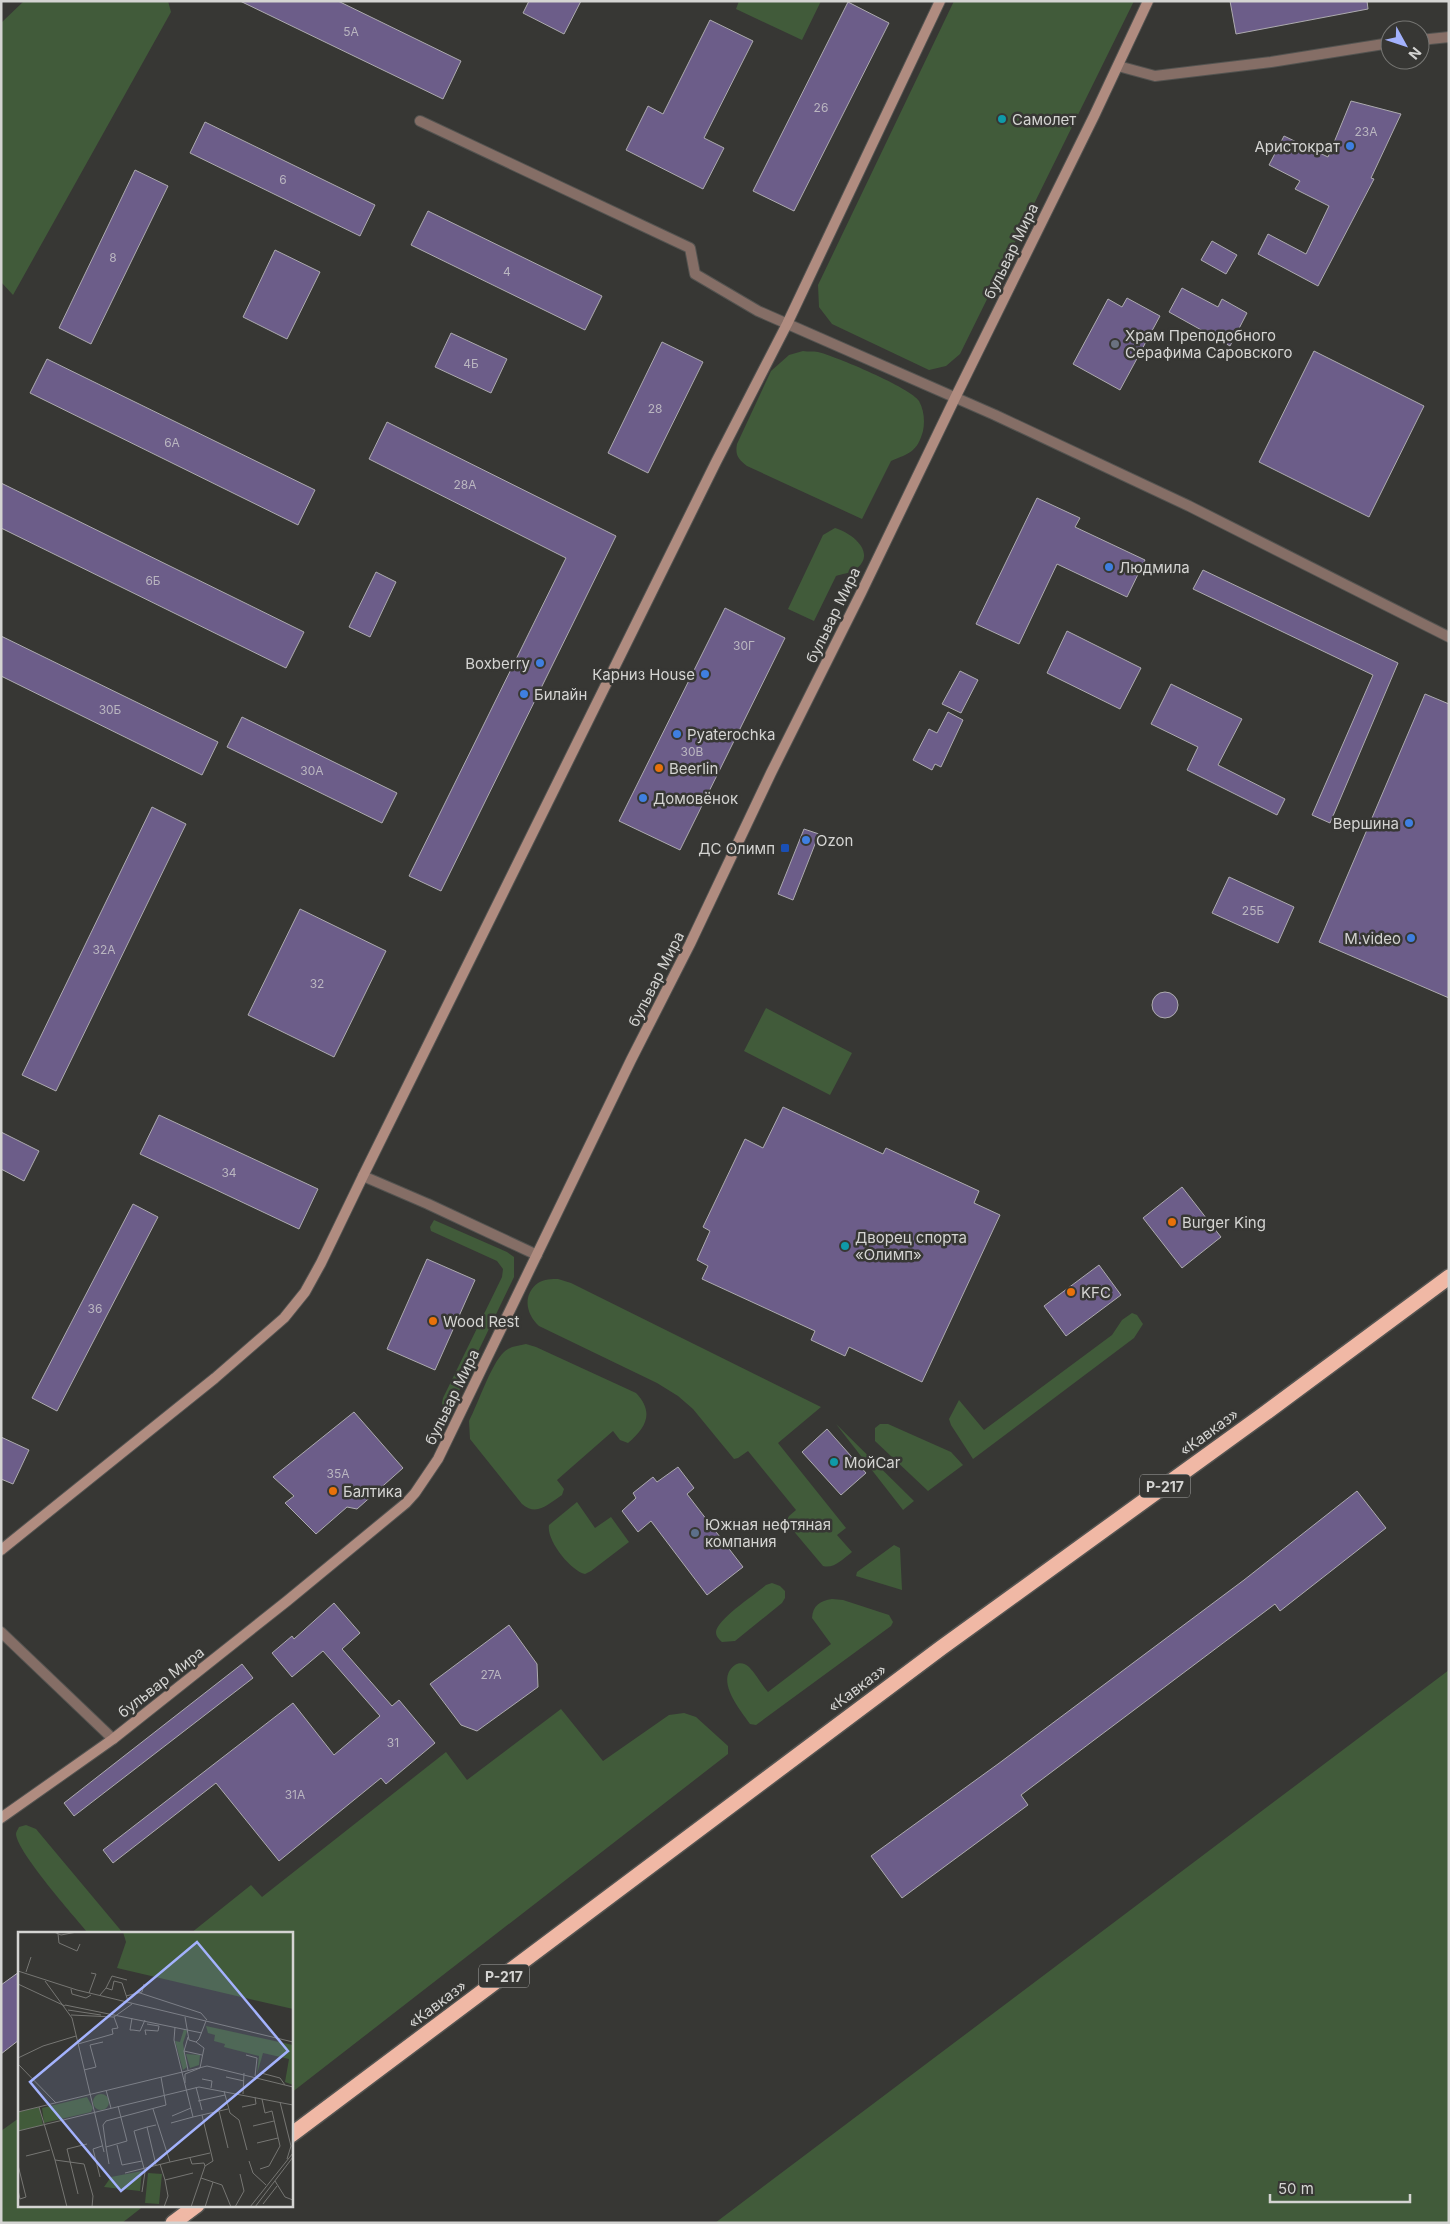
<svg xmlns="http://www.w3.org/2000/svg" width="1450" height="2224" viewBox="0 0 1450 2224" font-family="Inter,sans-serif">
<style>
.green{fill:#415b3a}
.building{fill:#6c5d89;stroke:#adabaf}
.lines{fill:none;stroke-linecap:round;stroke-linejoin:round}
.street-casing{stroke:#535350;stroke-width:12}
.secondary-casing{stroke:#535350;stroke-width:12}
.highway-casing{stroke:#535350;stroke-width:18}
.street{stroke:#856e66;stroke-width:10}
.secondary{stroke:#b08c80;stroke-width:10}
.highway{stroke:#f0b8a5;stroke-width:15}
.culture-dot{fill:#0f9aa8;stroke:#373734;stroke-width:2}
.shop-dot{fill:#3f7fe0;stroke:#373734;stroke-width:2}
.worship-dot{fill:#6b7280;stroke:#373734;stroke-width:2}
.food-dot{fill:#e8710a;stroke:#373734;stroke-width:2}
.transit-dot{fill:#1a4fb4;stroke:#373734;stroke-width:2}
.service-dot{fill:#5c6f8a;stroke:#373734;stroke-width:2}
.labels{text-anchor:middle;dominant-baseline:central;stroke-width:5;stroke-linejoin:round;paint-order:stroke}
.number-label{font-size:12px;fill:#bab6c0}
.shield{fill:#373734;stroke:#a5a5a3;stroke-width:1}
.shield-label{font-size:14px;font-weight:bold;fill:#d4d4d2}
.poi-label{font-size:15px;fill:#d4d4d2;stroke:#373734;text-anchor:start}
.street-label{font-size:15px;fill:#d4d4d2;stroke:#373734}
.inset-road{fill:none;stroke:#767673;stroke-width:1}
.view{fill:#a3b2fd;fill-opacity:0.15;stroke:#a3b2fd;stroke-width:2.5}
.inset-edge{fill:none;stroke:#d4d4d2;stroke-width:2.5}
</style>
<rect width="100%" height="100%" fill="#373734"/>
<path class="green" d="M24,1H168L171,12L13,295L1,282V23Z
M739,1H821L802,40L736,9Z
M954,1H1134L960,354L946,366L929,370L832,324L819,307L818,285Z
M803,351C808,352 813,351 818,352C835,356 911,388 919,401C924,410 925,421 923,431C917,452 910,453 891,461L862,519L747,466C738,459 735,455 737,444L771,371L789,355Z
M835,528C852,533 878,553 855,570C850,573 841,574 836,576L814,621L788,609L823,535Z
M766,1008L852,1053L830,1095L744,1051Z
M434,1220L507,1252L514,1257V1277L446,1418L442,1403L443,1398L502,1277L503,1269L497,1261L431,1231L430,1227Z
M558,1279L571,1283L821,1407L778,1443L846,1528L837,1535L852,1552C843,1559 834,1569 823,1566L786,1522L789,1516L796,1510L748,1451L738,1458L734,1459L693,1409L678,1396L657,1383L539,1326C526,1314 522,1295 538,1283C544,1279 552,1279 558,1279Z
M1132,1313L1137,1315L1143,1324L1134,1338L973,1459L951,1425L949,1419L959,1400L984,1430L1112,1335L1122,1320Z
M526,1344L536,1347L636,1393C654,1412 647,1427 628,1443L620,1440L613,1431L557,1480L564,1489L562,1495C548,1504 537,1517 522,1504L470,1439L469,1421C478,1404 491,1364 504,1352C510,1346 518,1346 526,1344Z
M836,1424L914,1501L903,1510Z
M880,1424H888L951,1452L963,1465L928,1491L875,1441V1428Z
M577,1502L595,1528L611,1517L629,1542L591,1571L585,1574C571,1571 546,1540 549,1525Z
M894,1545L900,1548L902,1590L856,1576L857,1572Z
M772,1583L780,1586L785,1591V1598L782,1603L735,1641L722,1642C719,1639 716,1637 716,1632C717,1619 756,1594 766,1585Z
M832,1599L843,1600L889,1615L893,1622L891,1626L756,1725L750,1724C741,1711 714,1680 735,1665C739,1662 745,1663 749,1667C756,1674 761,1684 768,1692L831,1644L812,1618C813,1605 820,1601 832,1599Z
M1449,1670V2223H715Z
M561,1709L603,1761L669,1715L684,1713L696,1717L728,1746V1754L291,2093V1933H191L251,1885L262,1897L446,1752L467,1780Z
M26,1825L36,1829L123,1933H88C74,1916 17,1852 16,1834C16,1832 18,1829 19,1827Z
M19,2118V2205H145L122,2223H1V2131Z"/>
<path class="building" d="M240,1H338L461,61L443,99Z
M529,1H581L564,34L523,13Z
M1230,1H1367L1368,9L1236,34Z
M848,2L889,23L794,211L753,191Z
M710,20L753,41L704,138L724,148L703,189L626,150L648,106L663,114Z
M1351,101L1401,114L1371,178L1374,179L1318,286L1258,254L1268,234L1306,254L1329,206L1295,189L1300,181L1269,165L1284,136L1328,157Z
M205,122L375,205L360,236L190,153Z
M135,170L168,186L91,344L59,328Z
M428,211L602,296L585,330L411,245Z
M1212,241L1237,255L1226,274L1201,260Z
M275,250L320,272L287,339L243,317Z
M1182,288L1218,307L1222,299L1247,313L1230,346L1169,312Z
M1127,298L1160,316L1120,390L1073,364L1108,299L1122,307Z
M451,333L507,359L491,393L435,367Z
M662,342L703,362L648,473L608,453Z
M1314,351L1424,406L1369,517L1259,462Z
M47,359L315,490L298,525L30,393Z
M387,422L616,536L441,891L409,876L566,558L369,459Z
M1,483L304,632L286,668L1,528Z
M1037,498L1080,518L1075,527L1145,560L1127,597L1057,564L1019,644L976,624Z
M1203,570L1398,663L1330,823L1312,815L1373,675L1193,589Z
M376,572L396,582L370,637L349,627Z
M725,608L785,638L680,850L619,821Z
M1067,631L1141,668L1120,709L1047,673Z
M1,636L218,742L202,775L1,676Z
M960,671L978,680L961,713L942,704Z
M1171,684L1242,719L1218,765L1285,799L1277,815L1187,770L1198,747L1151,724Z
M1425,694L1449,704V998L1319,942Z
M948,712L963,720L941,767L935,764L932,770L913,760L929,729L937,733Z
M242,717L397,793L382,823L227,747Z
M152,807L186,824L56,1091L22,1075Z
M804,829L819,834L793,900L778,894Z
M1229,877L1294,907L1278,943L1212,913Z
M300,909L386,951L334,1057L248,1015Z
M1152 1005a13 13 0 1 1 26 0a13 13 0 1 1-26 0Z
M783,1107L883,1154L886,1148L979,1191L974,1203L1000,1215L922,1382L849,1347L845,1356L811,1340L815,1331L702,1279L708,1266L697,1260L710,1231L703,1227L745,1139L763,1148Z
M159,1115L318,1189L299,1229L140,1154Z
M1,1132L39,1151L24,1181L1,1169Z
M1182,1187L1221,1237L1182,1268L1143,1218Z
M133,1204L158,1217L57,1411L32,1398Z
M427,1259L475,1280L435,1370L387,1349Z
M1099,1265L1121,1295L1066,1336L1044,1306Z
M354,1412L403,1468L357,1509L347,1507L316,1534L285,1503L294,1496L273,1477Z
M827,1429L866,1473L841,1495L802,1452Z
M1,1437L29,1450L13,1484L1,1479Z
M678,1467L694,1488L687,1494L743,1567L707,1595L651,1521L638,1532L622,1511L636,1498L633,1493L653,1477L657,1482Z
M1357,1491L1386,1528L1280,1611L1275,1604L1021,1795L1028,1805L902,1898L871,1856L998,1764L1244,1580Z
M334,1603L360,1633L342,1649L392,1706L399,1700L435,1743L386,1784L381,1778L279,1861L216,1783L113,1863L103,1850L293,1703L334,1755L380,1716L323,1651L292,1677L272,1653L292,1636L294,1639Z
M509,1625L537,1664L538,1687L477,1731L461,1725L430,1684Z
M242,1664L253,1678L74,1816L64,1803Z
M19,1972V2040L1,2054V1985Z"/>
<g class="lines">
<defs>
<path id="street" d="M1420,40L1449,37
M1118,66L1155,76L1271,62L1390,43
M420,121L690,248L695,274L758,311L995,415L1189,506L1449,637
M363,1176L428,1204L537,1255
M1,1632L113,1739"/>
<path id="secondary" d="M1,1550L215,1378L284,1318L305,1292L321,1263L363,1176L716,462L787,324L940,1
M1,1818L113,1739L287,1601L406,1503L415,1493L438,1459L631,1060L690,944L771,773L861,593L955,398L1094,116L1148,1"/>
<path id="highway" d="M291,2135L941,1648L1264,1414L1449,1277
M173,2223L197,2205"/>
</defs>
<use href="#street" class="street-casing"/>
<use href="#secondary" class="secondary-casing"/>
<use href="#highway" class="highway-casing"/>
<use href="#street" class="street"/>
<use href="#secondary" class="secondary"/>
<use href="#highway" class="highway"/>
</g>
<g class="culture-dot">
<circle cx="1002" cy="119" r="5"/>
<circle cx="845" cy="1246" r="5"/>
<circle cx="834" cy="1462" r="5"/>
</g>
<g class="shop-dot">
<circle cx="1350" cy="146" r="5"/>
<circle cx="1109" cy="567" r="5"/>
<circle cx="540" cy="663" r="5"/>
<circle cx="705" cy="674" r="5"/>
<circle cx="524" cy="694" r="5"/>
<circle cx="677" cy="734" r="5"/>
<circle cx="643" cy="798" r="5"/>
<circle cx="1409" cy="823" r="5"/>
<circle cx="806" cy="840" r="5"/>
<circle cx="1411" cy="938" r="5"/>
</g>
<circle class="worship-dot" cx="1115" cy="344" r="5"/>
<g class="food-dot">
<circle cx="659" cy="768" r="5"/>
<circle cx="1172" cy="1222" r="5"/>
<circle cx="1071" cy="1292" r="5"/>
<circle cx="433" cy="1321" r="5"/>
<circle cx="333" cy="1491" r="5"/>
</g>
<rect class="transit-dot" x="780" y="843" width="10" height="10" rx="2.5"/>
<circle class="service-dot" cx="695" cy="1533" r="5"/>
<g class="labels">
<g class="number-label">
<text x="351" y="31">5А</text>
<text x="821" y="107">26</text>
<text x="1366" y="131">23А</text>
<text x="283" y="179">6</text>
<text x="113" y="257">8</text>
<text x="507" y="271">4</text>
<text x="471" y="363">4Б</text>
<text x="655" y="408">28</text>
<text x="172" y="442">6А</text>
<text x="465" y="484">28А</text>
<text x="153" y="580">6Б</text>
<text x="744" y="645">30Г</text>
<text x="110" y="709">30Б</text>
<text x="692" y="751">30В</text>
<text x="312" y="770">30А</text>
<text x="1253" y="910">25Б</text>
<text x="104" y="949">32А</text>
<text x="317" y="983">32</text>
<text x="229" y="1172">34</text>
<text x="95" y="1308">36</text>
<text x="338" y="1473">35А</text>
<text x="491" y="1674">27А</text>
<text x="393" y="1742">31</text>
<text x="295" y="1794">31А</text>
</g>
<g class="shield">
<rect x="1140" y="1474.5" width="50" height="23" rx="4"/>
<rect x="479" y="1964.5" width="50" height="23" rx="4"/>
</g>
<g class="shield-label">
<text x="1165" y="1486">Р-217</text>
<text x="504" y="1976">Р-217</text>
</g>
<g class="poi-label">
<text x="1012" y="119">Самолет</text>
<text x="1340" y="146" text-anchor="end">Аристократ</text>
<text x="1125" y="335">Храм Преподобного<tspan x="1125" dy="17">Серафима Саровского</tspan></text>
<text x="1119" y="567">Людмила</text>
<text x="530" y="663" text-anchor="end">Boxberry</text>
<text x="695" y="674" text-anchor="end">Карниз House</text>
<text x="534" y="694">Билайн</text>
<text x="687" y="734">Pyaterochka</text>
<text x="669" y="768">Beerlin</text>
<text x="653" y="798">Домовёнок</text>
<text x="1399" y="823" text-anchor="end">Вершина</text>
<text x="816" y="840">Ozon</text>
<text x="775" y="848" text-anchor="end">ДС Олимп</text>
<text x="1401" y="938" text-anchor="end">M.video</text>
<text x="1182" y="1222">Burger King</text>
<text x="855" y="1237">Дворец спорта<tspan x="855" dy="17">«Олимп»</tspan></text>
<text x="1081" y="1292">KFC</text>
<text x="443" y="1321">Wood Rest</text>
<text x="844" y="1462">МойCar</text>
<text x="343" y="1491">Балтика</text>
<text x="705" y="1524">Южная нефтяная<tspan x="705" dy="17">компания</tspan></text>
</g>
<g class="street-label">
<text transform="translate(1011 251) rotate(-64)">бульвар Мира</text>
<text transform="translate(833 615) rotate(-64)">бульвар Мира</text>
<text transform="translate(656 979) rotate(-63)">бульвар Мира</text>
<text transform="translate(452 1397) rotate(-64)">бульвар Мира</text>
<text transform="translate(1209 1432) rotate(-36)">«Кавказ»</text>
<text transform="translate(161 1682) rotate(-38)">бульвар Мира</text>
<text transform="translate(857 1688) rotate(-37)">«Кавказ»</text>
<text transform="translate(437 2004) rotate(-37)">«Кавказ»</text>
</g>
</g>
<g transform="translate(18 1932)">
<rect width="275" height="275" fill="#373734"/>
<path d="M105,0H275V77L99,36L108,10ZM188,94L275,113V153L267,150L271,127L245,121L239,142L241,124L206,115L207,112L196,109L197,103L190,101ZM166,97L169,99L165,111L169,135L165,138L157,109L162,110ZM168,122L182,123L181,133L172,136ZM75 170a8 8 0 1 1 16 0a8 8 0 1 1-16 0ZM69,165L75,176L73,180L26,191L24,176ZM21,175L25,193L0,199V180ZM124,239L122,259L86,255L93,245ZM130,241L144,242L141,272L127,271Z" fill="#415b3a"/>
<path class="inset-road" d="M36,0L43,3L59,0M40,2L41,11L59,19L62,12M0,39L59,58L275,110M8,40L13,25M27,49L54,86L86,220M0,52L47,74M88,56L94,44L109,48M53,57L54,62L68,66L73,63M119,60L183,81L189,88M71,61L78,42L73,41M82,63L88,56L94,58L96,49L104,51L110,69M108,64L124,60L126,52M47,73L184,101M50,78L83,83M53,83L96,85M167,85L171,108L178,110L181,107L188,89M114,86L112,98H115M115,98L122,99L127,88M128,103L127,98L140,99L141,94L129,92M170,105L166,119L170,138M60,112L95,102L94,97L100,96L96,85L114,72M166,119L184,123M228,123L239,126L237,144M0,126L25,114L58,104M0,132L38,171M66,138L78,135L72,113L85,110M208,145L226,149M240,145L243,141L262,146L267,153M184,147L194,149L193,156M167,151V142L182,136L186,116L178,110M178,155L184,178M88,158L93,176M206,159L212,181L221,188L229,218M225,162L226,141M180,169L207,163M262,170L273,214L269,227M21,175L37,228M224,175L238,172L237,165M201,179L210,216M0,180L189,134L275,155M154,184L173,176M175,185L210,177M153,191L175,185L156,108L157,95M138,193L129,195L138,233M235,194L256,189M0,199L181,155L275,173M239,211L260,206M99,213L104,233L124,229L127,240L124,260M88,215L85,193L88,189L148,173L143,145M8,224L32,218M172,226L174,232L186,231L187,234M124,229L116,199L129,195M231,229L235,241L248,253M152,230L192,221M91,232L88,215L109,209L100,174M142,232L147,248L175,241M0,233L8,265L2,267L0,258M242,237L251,234L262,214L254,179L247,181L244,167M107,241L152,230L135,177M82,245L75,217L84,214M183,246L204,253L213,275M257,249L267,265L275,268M60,262L49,217L69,212M245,272L259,254M49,275L37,228L66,232L75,264L74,275M146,275L150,264L147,248M173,275L187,234L195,229L184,183M187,275L195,250M217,275L226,259L222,242M232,275L275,221M237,275L275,225"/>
<path class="view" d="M179,10L270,119L103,259L12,150Z"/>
<rect width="275" height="275" class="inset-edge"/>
</g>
<rect width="1450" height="2224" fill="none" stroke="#d4d4d2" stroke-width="5"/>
<g transform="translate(1405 45) rotate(130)"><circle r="24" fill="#373734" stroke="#767673"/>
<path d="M0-4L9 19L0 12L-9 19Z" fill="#a3b2fd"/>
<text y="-8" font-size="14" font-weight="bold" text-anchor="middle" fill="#d4d4d2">N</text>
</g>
<path d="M1270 2194v8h140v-8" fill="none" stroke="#d4d4d2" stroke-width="2.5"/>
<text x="1278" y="2194" font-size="15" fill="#d4d4d2" stroke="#373734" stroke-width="4" paint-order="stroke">50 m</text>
</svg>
